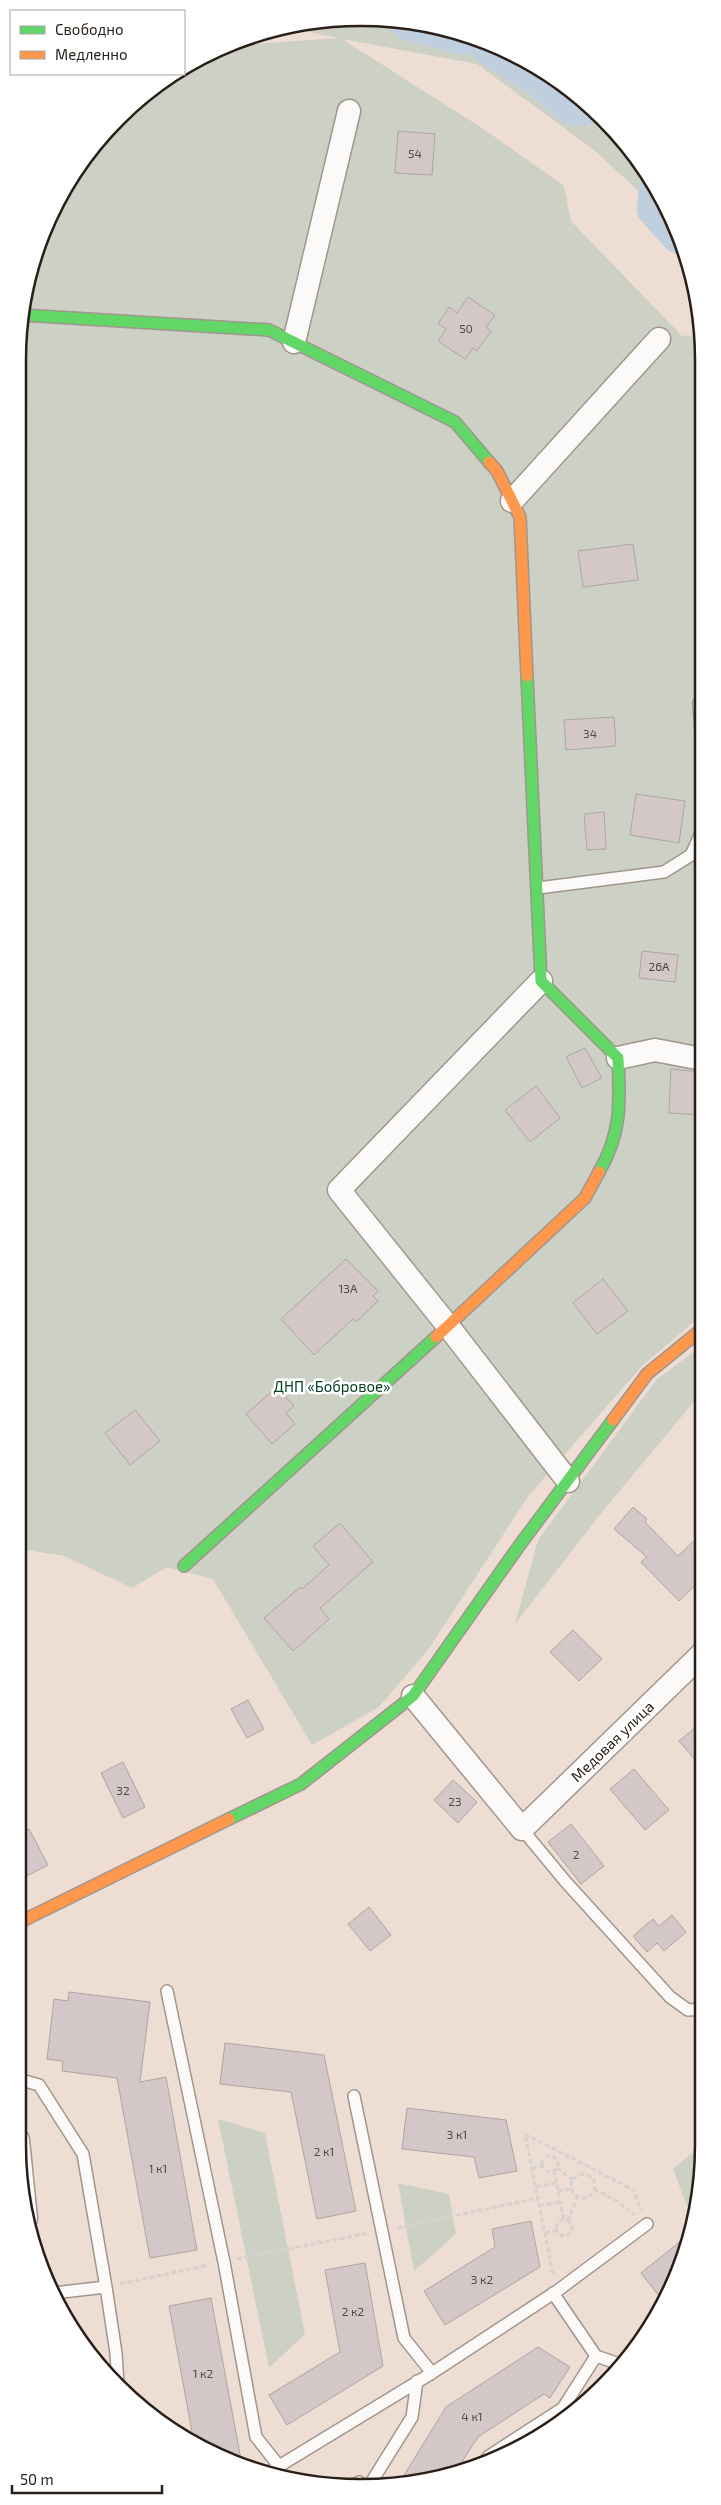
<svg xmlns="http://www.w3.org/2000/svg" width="721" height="2505" viewBox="0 0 721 2505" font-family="'Exo 2',sans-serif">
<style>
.green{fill:#cdd1c5}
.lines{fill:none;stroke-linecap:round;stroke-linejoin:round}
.river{stroke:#bfcfdd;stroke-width:36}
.building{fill:#d3c8c7;stroke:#afa4a3}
.lane-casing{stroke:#a1968e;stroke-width:14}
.street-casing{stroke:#a1968e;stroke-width:25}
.fast-casing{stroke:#a1968e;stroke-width:14}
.slow-casing{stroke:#a1968e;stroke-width:14}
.path{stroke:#d7d2d0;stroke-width:3;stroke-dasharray:5 2.5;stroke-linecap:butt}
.lane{stroke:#fcfaf8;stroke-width:11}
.street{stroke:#fcfaf8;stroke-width:22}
.fast{stroke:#63d668;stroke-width:11}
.slow{stroke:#ff974d;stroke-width:11}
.labels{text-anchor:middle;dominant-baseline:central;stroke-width:5;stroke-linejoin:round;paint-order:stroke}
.number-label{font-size:12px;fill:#544944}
.park-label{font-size:15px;fill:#013e22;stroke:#fff}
.street-label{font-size:15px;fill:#291f18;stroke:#fff}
.rim{fill:none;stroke:#291f18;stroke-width:2.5}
</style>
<rect width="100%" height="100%" fill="#edddd3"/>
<path class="green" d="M360,18L427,24L532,63L618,134L673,223L594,150L477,64L342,39L485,130L564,186L571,221L682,336L701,335V510L699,514L701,513L702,1315L642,1366L529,1495L428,1650L379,1707L312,1745L213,1579L167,1567L132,1588L64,1556L27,1550L18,1535V361C20,338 19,314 25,292C42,218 80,149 140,100C153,89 166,74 184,74V68L225,46L338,38L284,27Z
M702,1346V1392L602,1512L515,1624L538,1540L657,1379Z
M218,2119L265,2133L305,2334L269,2368Z
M703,2144L697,2211L693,2222L673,2169Z
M398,2183L449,2194L456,2234L414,2271Z"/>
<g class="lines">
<path class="river" d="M407,22L461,37
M489,47L540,79L572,107H585
M656,195L655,209L679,236"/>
</g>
<path class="building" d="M398,131L435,134L432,175L395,173Z
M468,297L495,315L486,327L491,331L477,351L473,348L465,359L438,341L446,329L438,324L449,307L457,313Z
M633,544L638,580L583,587L578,551Z
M614,717L616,746L566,750L564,720Z
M636,794L685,801L679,843L630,835Z
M604,812L606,849L587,850L584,814Z
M642,951L678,955L675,982L639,978Z
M585,1048L602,1078L582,1088L566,1057Z
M671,1069L702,1072L701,1115L669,1113Z
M536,1086L560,1118L530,1142L505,1110Z
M346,1259L378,1291L373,1296L378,1301L356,1322L353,1319L314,1355L281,1319Z
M603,1279L628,1311L597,1334L573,1303Z
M277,1387L294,1406L286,1413L295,1424L272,1444L246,1414Z
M135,1410L160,1441L130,1465L105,1433Z
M633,1507L647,1519L645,1522L678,1556L703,1532V1578L679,1601L641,1562L647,1557L614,1529Z
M340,1523L373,1562L320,1608L329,1619L293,1651L264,1618L300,1587L302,1589L329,1565L313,1546Z
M573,1630L602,1659L579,1681L550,1652Z
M248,1700L264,1729L247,1738L231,1709Z
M703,1721V1769L679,1741Z
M123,1762L145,1807L123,1818L101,1773Z
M634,1769L669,1810L645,1830L610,1789Z
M453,1780L477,1802L458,1823L434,1800Z
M571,1824L604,1866L581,1884L548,1842Z
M29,1829L48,1865L23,1878L18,1867V1835Z
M369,1907L391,1935L370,1951L348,1924Z
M672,1915L686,1932L664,1951L657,1943L647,1952L633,1936L653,1919L659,1926Z
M69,1992L150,2002L140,2082L166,2077L197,2250L150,2258L117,2078L62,2071L63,2061L47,2059L54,1999L68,2001Z
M225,2043L324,2055L356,2211L317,2219L291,2092L220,2084Z
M407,2108L506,2120L517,2171L479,2178L474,2157L402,2149Z
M531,2221L540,2267L445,2325L424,2291L495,2247L492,2229Z
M687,2236L668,2289L659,2296L641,2273Z
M365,2263L383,2366L287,2425L269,2395L340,2352L325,2270Z
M211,2298L242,2465L209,2452L194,2443L169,2306Z
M538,2347L570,2367L550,2398L544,2394L478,2437L455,2473L398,2485L446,2407Z"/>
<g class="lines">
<defs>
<path id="lane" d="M699,703L701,731
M538,888L664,872L691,855L701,833
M522,1829L565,1881L670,1997L688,2010L703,2009
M167,1991L224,2262L256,2437L279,2466
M18,2079L39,2085L83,2154L106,2287
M354,2096L404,2338L432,2373
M54,2293L106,2287L116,2353L118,2385
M553,2293L596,2356L622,2365
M485,2461L489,2456L563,2408L596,2356
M266,2474L432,2373L557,2291L647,2224
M352,2486L359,2482L365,2486
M369,2486L412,2417L417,2381"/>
<path id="street" d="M294,342L349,111
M512,501L659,339
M541,981L339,1190L448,1326L568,1481
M618,1058L655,1050L702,1059
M413,1696L522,1829L703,1653
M18,2140L26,2219"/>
<path id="fast" d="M22,315L269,330L455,422L489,462
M527,676L541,981L618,1058C620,1103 622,1132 599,1172
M184,1566L436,1337
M229,1819L301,1784L413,1696L519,1546L613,1420"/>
<path id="slow" d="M489,462L497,471L520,517L527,676
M436,1337L585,1198L599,1172
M613,1420L647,1374L702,1329
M18,1923L229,1819"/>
</defs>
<use href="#lane" class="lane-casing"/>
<use href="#street" class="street-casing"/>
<use href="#fast" class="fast-casing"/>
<use href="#slow" class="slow-casing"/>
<path class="path" d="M542 2164a8 8 0 1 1 16 0a8 8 0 1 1-16 0Z
M532,2168L543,2166
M557,2168L573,2180
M554,2170L564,2221
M571 2186a12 12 0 1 1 24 0a12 12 0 1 1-24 0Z
M536,2187L557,2183
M594,2189L617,2201L635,2215
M558,2191L571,2189
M539,2206L560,2202
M556 2228a8 8 0 1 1 16 0a8 8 0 1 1-16 0Z
M567,2221L578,2197
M397,2228L538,2198
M545,2233L557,2230
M237,2259L369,2233
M553,2274L525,2134L634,2190L641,2210
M120,2284L209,2265"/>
<use href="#lane" class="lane"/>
<use href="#street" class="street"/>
<use href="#fast" class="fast"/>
<use href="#slow" class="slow"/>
</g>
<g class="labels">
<g class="number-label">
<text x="415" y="153">54</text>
<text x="466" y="328">50</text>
<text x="590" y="733">34</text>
<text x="659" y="966">26А</text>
<text x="348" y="1288">13А</text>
<text x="123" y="1790">32</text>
<text x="455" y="1801">23</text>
<text x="576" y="1854">2</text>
<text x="457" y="2134">3 к1</text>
<text x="324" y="2151">2 к1</text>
<text x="158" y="2168">1 к1</text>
<text x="482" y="2279">3 к2</text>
<text x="353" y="2311">2 к2</text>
<text x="203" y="2373">1 к2</text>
<text x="472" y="2416">4 к1</text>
</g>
<g class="park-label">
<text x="332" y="1386">ДНП «Бобровое»</text>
</g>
<g class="street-label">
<text transform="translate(612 1741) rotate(-44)">Медовая улица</text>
</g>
</g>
<path d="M0 0H721V2505H0ZM360 26H361A334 334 0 0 1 695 360V2145A334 334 0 0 1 361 2479H360A334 334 0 0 1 26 2145V360A334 334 0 0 1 360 26Z" fill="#fff" fill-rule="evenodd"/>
<path class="rim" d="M360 26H361A334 334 0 0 1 695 360V2145A334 334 0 0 1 361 2479H360A334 334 0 0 1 26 2145V360A334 334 0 0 1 360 26Z"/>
<rect x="10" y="10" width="175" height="65" fill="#ffffff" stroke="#a9a5a3"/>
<rect x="20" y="26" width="25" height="8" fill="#63d668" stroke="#a9a5a3"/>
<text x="55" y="35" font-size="15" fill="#291f18">Свободно</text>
<rect x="20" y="51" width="25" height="8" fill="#ff974d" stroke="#a9a5a3"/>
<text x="55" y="60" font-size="15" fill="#291f18">Медленно</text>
<path d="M12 2485v8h150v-8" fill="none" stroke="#291f18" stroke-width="2.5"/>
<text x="20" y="2485" font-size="15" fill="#291f18" stroke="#ffffff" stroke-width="4" paint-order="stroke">50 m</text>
</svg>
